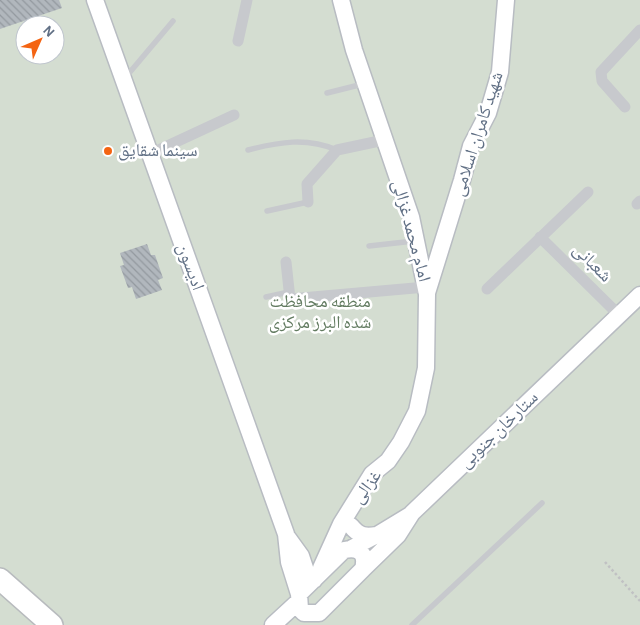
<svg xmlns="http://www.w3.org/2000/svg" width="640" height="625" viewBox="0 0 640 625" font-family="'Alegreya Sans','Noto Naskh Arabic',sans-serif">
<style>
.park{fill:#d4ddd1;fill-rule:evenodd}
.building{fill:url(#building-back-hatch)}
.lines{fill:none;stroke-linecap:round;stroke-linejoin:round}
.secondary-casing{stroke:#b8bcc2;stroke-width:19}
.highway-casing{stroke:#b8bbbe;stroke-width:24}
.path{stroke:#c0c1c3;stroke-width:2.5;stroke-dasharray:2.5 2.5;stroke-linecap:butt}
.lane{stroke:#c7c9cd;stroke-width:5.5}
.street{stroke:#c7c9cd;stroke-width:11}
.secondary{stroke:#fff;stroke-width:16}
.highway{stroke:#fff;stroke-width:21}
.poi-dot{fill:#f46412;stroke:#fff;stroke-width:2}
.labels{text-anchor:middle;dominant-baseline:central;stroke-width:5;stroke-linejoin:round;paint-order:stroke}
.street-label{font-size:18px;fill:#617085;stroke:#fff}
.poi-label{font-size:18px;fill:#617085;stroke:#fff;text-anchor:start}
.park-label{font-size:18px;fill:#627b60;stroke:#fff}
</style>
<defs>
<pattern id="building-back-hatch" width="6" height="6" patternUnits="userSpaceOnUse" patternTransform="scale(1.25)"><rect width="6" height="6" fill="#b1b7bd"/><path d="M-1 5l2 2M0 0l6 6M5-1l2 2" fill="none" stroke="#93999f"/></pattern>
</defs>
<rect width="100%" height="100%" fill="#f5f5f0"/>
<path class="park" d="M0,0H640V625H0ZM25,25H55V55H25Z"/>
<path class="building" d="M0,0H59L62,8L0,29Z
M147,244L151,255H155L163,278L158,280L162,290L136,299L132,287L128,288L120,266L124,265L120,253Z"/>
<g class="lines">
<defs>
<path id="secondary" d="M95,0L286,534L289,562L299,594L300,609L304,613H319L363,569C367,553 359,547 344,550L299,594
M427,293L462,180L471,146L488,113L500,72L506,0
M351,526C359,536 365,537 377,535
M288,538L301,556L308,577L314,580
M352,548L377,535L410,515
M321,568L341,524L372,474L388,461L401,442L417,411L426,368L427,294L411,217L354,50L341,0
M363,569L398,535L412,513L640,295
M273,625L299,601"/>
<path id="highway" d="M0,579L52,625"/>
</defs>
<use href="#secondary" class="secondary-casing"/>
<use href="#highway" class="highway-casing"/>
<path class="path" d="M605,562L640,601"/>
<path class="lane" d="M125,78L173,21
M327,93L363,84
M248,150C279,142 306,137 337,150
M267,211L308,202
M369,246L414,241
M266,297L289,292
M412,625L542,503"/>
<path class="street" d="M238,41L247,0
M625,107L602,81L601,72L640,30
M150,154L234,115
M308,202L307,184L337,150L384,140
M637,204L640,201
M540,237L619,315
M286,262L290,299L426,287
M487,289L588,192"/>
<use href="#secondary" class="secondary"/>
<use href="#highway" class="highway"/>
</g>
<circle class="poi-dot" cx="108" cy="151" r="5"/>
<g class="labels">
<g class="street-label">
<text transform="translate(478 134) rotate(-72)">شهید کامران اسلامی</text>
<text transform="translate(411 231) rotate(75)">امام محمد غزالی</text>
<text transform="translate(592 263) rotate(45)">شعبانی</text>
<text transform="translate(190 267) rotate(70)">ادیسون</text>
<text transform="translate(499 430) rotate(-44)">ستارخان جنوبی</text>
<text transform="translate(367 487) rotate(-53)">غزالی</text>
</g>
<g class="poi-label">
<text x="118" y="151">سینما شقایق</text>
</g>
<g class="park-label">
<text x="320" y="302">منطقه محافظت<tspan x="320" dy="21">شده البرز مرکزی</tspan></text>
</g>
</g>
<g transform="translate(40 40) rotate(45)"><circle r="24" fill="#ffffff" stroke="#c0c6ce"/>
<path d="M0-4L9 19L0 12L-9 19Z" fill="#f46412"/>
<text y="-8" font-size="14" font-weight="bold" text-anchor="middle" fill="#617085">N</text>
</g>
</svg>
